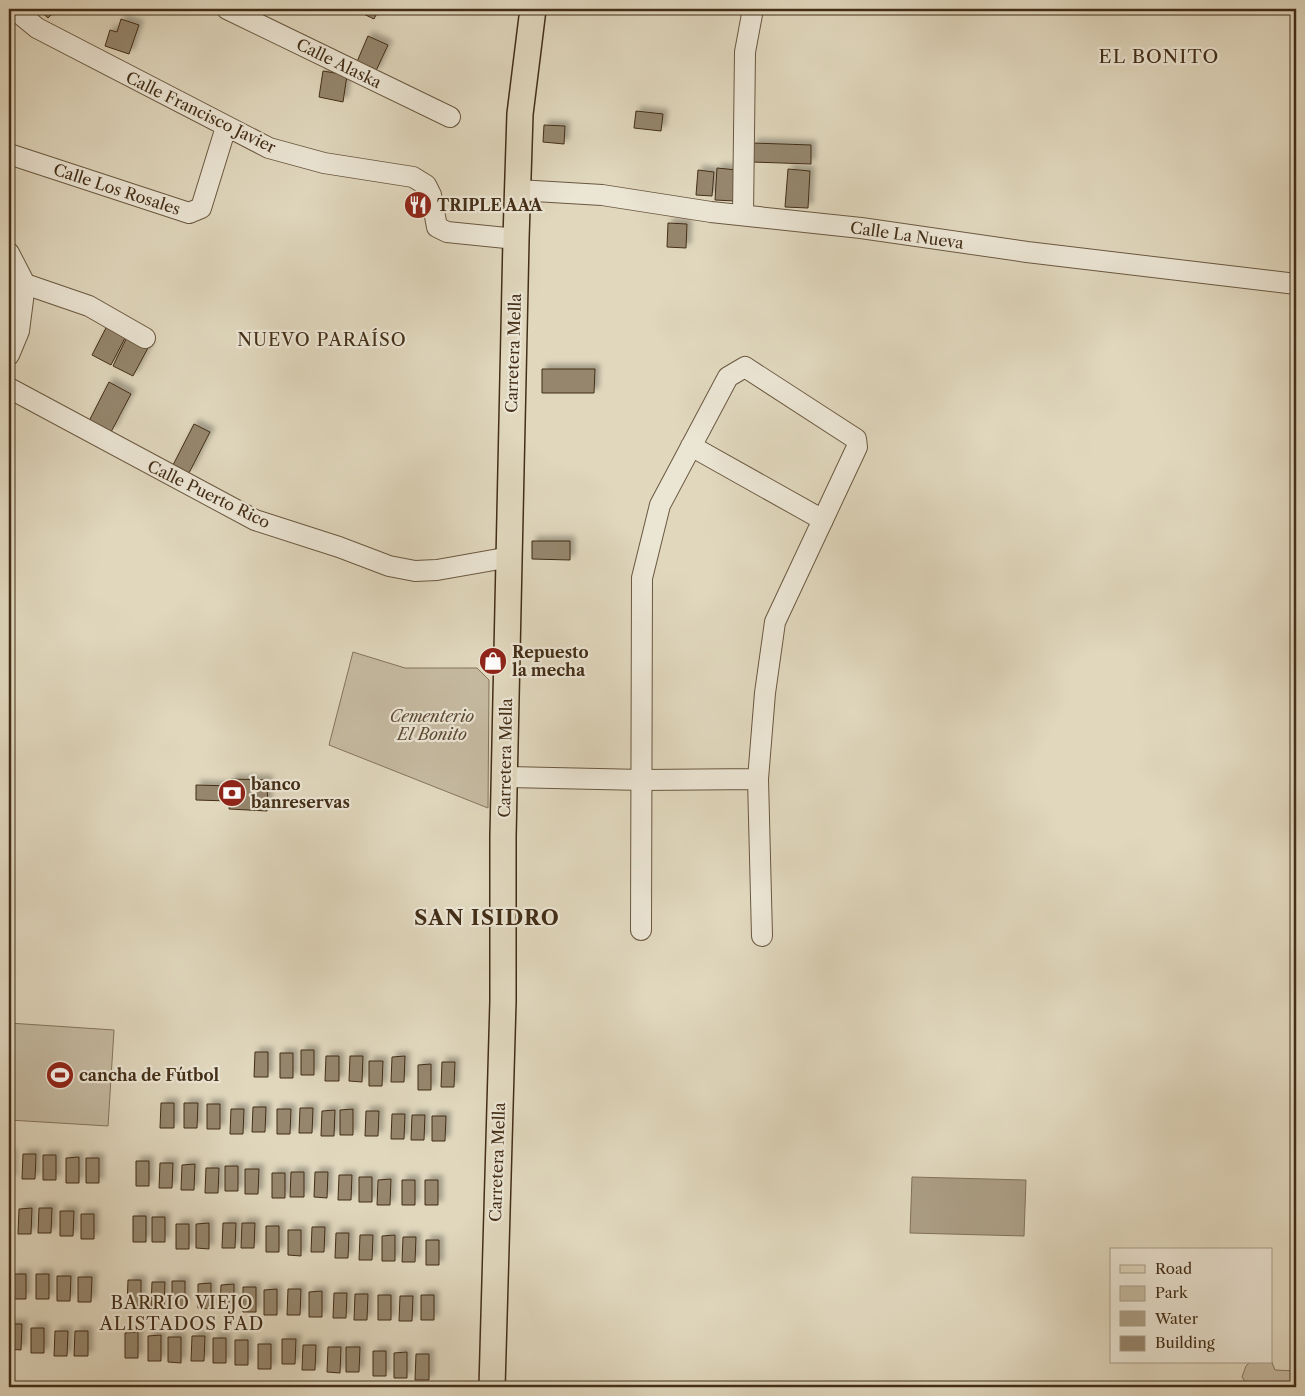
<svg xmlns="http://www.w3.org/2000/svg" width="1305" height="1396" viewBox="0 0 1305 1396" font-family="'Libre Caslon Text',serif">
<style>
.green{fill:#c5baa1;stroke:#84745c}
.water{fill:#ab9e85;stroke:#817159}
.building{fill:#95866d;stroke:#432e17;filter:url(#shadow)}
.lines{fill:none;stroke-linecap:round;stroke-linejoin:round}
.minor-casing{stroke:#6a5840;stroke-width:22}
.major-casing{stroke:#432e17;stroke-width:28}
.minor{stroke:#ebe5d4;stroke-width:20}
.major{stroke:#e0d7bd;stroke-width:25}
.labels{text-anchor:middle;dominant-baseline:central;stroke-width:4.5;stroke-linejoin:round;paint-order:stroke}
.street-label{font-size:16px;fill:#432e17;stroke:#ebe5d4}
.poi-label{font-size:16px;font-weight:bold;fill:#432e17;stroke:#ebe5d4;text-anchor:start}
.park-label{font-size:16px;font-style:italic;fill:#5d4a33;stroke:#ebe5d4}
.neighbourhood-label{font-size:18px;letter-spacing:1px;fill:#432e17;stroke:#ebe5d4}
.quarter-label{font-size:19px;letter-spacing:1px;fill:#432e17;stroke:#ebe5d4}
.district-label{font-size:21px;font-weight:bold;letter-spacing:1px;fill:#432e17;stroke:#ebe5d4}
</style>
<defs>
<filter id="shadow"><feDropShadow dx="4.5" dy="-4.5" stdDeviation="2.5" flood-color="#0004"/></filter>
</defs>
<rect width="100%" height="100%" fill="#e0d7bd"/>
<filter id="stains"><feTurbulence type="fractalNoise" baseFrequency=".004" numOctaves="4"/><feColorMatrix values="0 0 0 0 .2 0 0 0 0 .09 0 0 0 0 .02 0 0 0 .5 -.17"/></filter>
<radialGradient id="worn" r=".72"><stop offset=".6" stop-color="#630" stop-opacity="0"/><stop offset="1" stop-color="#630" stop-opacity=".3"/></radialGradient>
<path class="green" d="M353,652L405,668H477L489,680L488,808L329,745Z
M9,1023L114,1030L108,1126L9,1120Z
M1271,1360L1275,1370L1296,1371V1387L1248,1386L1242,1377L1246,1366L1250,1362H1271Z"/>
<path class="water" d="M912,1177L1026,1180L1024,1236L910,1233Z"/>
<path class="building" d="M38,9H57L48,18Z
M353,9H379L374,19Z
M121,19L139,25L129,54L105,46L110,30L117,32Z
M368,36L388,45L375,73L356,64Z
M323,71L347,75L343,102L319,97Z
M636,111L663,114L661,131L634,128Z
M544,125L565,126L564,144L543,142Z
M753,143L811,145V164L752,162Z
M717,168L737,170L735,201L715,200Z
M788,169L810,171L808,208L785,207Z
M698,170L714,172L712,196L696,195Z
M668,223L687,224L686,248L667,247Z
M108,324L127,334L111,365L92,355Z
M128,335L149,346L133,376L113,366Z
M542,369H595L594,393H542Z
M109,382L131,394L111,432L89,421Z
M194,424L210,432L189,473L173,465Z
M532,541H570V560L532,559Z
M231,779L268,780L267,811L229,809L230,801L196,800V785L231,786Z
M301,1050H314V1075H301Z
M255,1052H268V1077H254Z
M280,1053H293V1078H280Z
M326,1056H339V1081H325Z
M350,1056H363L362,1082L349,1081Z
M405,1056L404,1082H391L392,1057Z
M369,1061H383L382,1086H369Z
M442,1062H455L454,1087H441Z
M431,1064V1090H418V1065Z
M161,1103H174V1128H160Z
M184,1103H198L197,1128H184Z
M207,1104H220V1129H207Z
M253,1107H266L265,1132H252Z
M300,1108H313L312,1133H299Z
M231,1109H244L243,1134H230Z
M277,1109H291L290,1134H277Z
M353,1109V1135H340V1110Z
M335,1110L334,1136H321L322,1111Z
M366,1111H379L378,1136H365Z
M392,1114H405L404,1139H391Z
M412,1115H425L424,1140H411Z
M432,1116H446L445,1141H432Z
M9,1153H12V1179H9Z
M23,1154H36L35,1179H22Z
M43,1155H56V1180H43Z
M79,1157V1183H66V1158Z
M86,1158H99V1183H86Z
M136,1161H149V1186H136Z
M160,1163H173L172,1188H159Z
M195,1164L194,1190H181L182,1165Z
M225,1166H238V1191H225Z
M206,1168H219L218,1193H205Z
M245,1169H259L258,1194H245Z
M291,1172H304V1197H290Z
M315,1172H328L327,1198L314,1197Z
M272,1173H285V1198H272Z
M339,1175H352L351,1200H338Z
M359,1177H372V1202H359Z
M391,1179L390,1205H377L378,1180Z
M402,1180H415V1205H402Z
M425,1180H438V1205H425Z
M32,1208L31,1234H18L19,1209Z
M39,1208H52L51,1233H38Z
M60,1211H74L73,1236H60Z
M81,1214H94V1239H81Z
M133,1216H146V1242H133Z
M152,1217H165V1242H152Z
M209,1223V1249L196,1248V1224Z
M223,1223H236L235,1248H222Z
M242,1223H255L254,1248H241Z
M176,1224H189V1249H176Z
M266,1226H279V1252H266Z
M312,1227H325L324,1252H311Z
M288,1230H301V1256L288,1255Z
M336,1233H349L348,1258H335Z
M360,1235H373L372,1260H359Z
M395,1235V1261H382V1236Z
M403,1237H416L415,1262H402Z
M426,1240H439V1265H426Z
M13,1274H26V1299H13Z
M36,1274H49V1299H36Z
M57,1276H71L70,1301H57Z
M78,1277H92L91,1302H78Z
M128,1280H141V1306H127Z
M172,1281H185V1306H172Z
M152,1282H165L164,1307H151Z
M211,1283V1309L198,1308V1284Z
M234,1284V1310H220L221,1285Z
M243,1287H256V1312H243Z
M277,1289V1315H264V1290Z
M288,1289H301L300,1315H287Z
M322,1291V1317H309V1292Z
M334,1293H347L346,1318H333Z
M355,1294H368L367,1320H354Z
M378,1295H391V1320H378Z
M421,1295H434V1320H421Z
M400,1296H413L412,1321H399Z
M9,1324H22L21,1350L9,1349Z
M31,1328H44V1353H31Z
M55,1331H68L67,1356H54Z
M75,1331H88V1356H74Z
M138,1332V1358H125V1333Z
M161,1335V1361H148V1336Z
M192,1336H205L204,1361H191Z
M168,1337H181V1363L168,1362Z
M213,1338H226V1363H213Z
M282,1339H296L295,1364H282Z
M235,1340H248V1365H235Z
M258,1344H271V1369H258Z
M303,1345H316L315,1370H302Z
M328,1347H341L340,1373L327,1372Z
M346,1347H360L359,1372H346Z
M373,1351H386V1376H373Z
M407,1352V1378H394V1353Z
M416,1354H429V1380H415Z"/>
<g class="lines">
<defs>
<path id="minor" d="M14,9L37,28L269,148L324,163L413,177L426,185L431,195L437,227L447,232L516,239
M227,9L450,117
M9,154L189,213L201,208L226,127
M518,190L602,195L711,212L861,228L1027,252L1296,284
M743,215L745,52L753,9
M9,253L25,284L19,331L9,355
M25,284L89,306L145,338
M9,388L255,520L339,547L389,566L415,571L437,570L510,557
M691,446L823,520
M505,777L643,780L758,779
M641,930L642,578L660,505L728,377L745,367L856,439L857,447L775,622L765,693L758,779L762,936"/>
<path id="major" d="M492,1387L503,1001V836L516,239L520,114L533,9"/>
</defs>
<use href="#minor" class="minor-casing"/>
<use href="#major" class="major-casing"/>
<use href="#minor" class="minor"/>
<use href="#major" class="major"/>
</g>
<defs>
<symbol id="restaurant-disc" viewBox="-11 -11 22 22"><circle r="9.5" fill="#8f2418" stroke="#ebe5d4"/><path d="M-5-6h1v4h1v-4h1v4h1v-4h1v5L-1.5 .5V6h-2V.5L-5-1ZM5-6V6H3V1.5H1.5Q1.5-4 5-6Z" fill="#fff"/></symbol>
<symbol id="shop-disc" viewBox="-11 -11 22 22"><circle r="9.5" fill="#8f2418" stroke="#ebe5d4"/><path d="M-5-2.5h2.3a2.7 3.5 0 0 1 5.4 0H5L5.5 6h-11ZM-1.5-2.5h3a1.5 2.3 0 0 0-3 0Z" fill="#fff"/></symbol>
<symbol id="bank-disc" viewBox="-11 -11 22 22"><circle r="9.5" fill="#8f2418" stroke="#ebe5d4"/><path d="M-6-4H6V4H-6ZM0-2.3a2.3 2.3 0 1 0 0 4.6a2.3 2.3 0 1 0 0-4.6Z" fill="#fff"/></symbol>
<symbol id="stadium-disc" viewBox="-11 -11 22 22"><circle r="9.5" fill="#8f2418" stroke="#ebe5d4"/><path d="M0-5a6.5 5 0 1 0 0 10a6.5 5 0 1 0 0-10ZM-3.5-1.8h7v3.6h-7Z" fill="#fff"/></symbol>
</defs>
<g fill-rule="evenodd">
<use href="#restaurant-disc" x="402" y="189" width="32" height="32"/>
<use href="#shop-disc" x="477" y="645" width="32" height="32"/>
<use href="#bank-disc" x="216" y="777" width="32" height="32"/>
<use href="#stadium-disc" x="44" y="1059" width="32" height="32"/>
</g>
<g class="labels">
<g class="street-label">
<text transform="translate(339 63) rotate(26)">Calle Alaska</text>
<text transform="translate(201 112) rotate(26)">Calle Francisco Javier</text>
<text transform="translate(117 189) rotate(18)">Calle Los Rosales</text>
<text transform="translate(907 235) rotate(8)">Calle La Nueva</text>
<text transform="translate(513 353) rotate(-88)">Carretera Mella</text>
<text transform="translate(209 494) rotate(26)">Calle Puerto Rico</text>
<text transform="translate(505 758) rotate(-89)">Carretera Mella</text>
<text transform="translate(497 1162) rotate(-88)">Carretera Mella</text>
</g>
<g class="poi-label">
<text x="437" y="205">TRIPLE AAA</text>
<text x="512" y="652">Repuesto<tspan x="512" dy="18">la mecha</tspan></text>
<text x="251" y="784">banco<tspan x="251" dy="18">banreservas</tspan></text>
<text x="79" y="1075">cancha de Fútbol</text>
</g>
<g class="park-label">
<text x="432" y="716">Cementerio<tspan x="432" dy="18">El Bonito</tspan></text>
</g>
<g class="neighbourhood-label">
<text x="322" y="340">NUEVO PARAÍSO</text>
<text x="182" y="1303">BARRIO VIEJO<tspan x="182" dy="21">ALISTADOS FAD</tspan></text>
</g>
<g class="quarter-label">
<text x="1159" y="56">EL BONITO</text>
</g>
<g class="district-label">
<text x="487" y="917">SAN ISIDRO</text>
</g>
</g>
<rect width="1305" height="1396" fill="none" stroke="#e0d7bd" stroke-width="30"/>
<rect x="10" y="10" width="1285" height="1376" fill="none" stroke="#432e17" stroke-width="2.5"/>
<rect x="15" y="15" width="1275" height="1366" fill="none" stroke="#432e17"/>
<rect x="1110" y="1248" width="162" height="115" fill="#ebe5d4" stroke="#a89c88"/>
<rect x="1120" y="1265" width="25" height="8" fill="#e0d7bd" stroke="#a89c88"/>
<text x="1155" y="1274" font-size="15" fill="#432e17">Road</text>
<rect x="1120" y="1286" width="25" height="15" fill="#c5baa1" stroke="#a89c88"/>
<text x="1155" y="1298" font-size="15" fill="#432e17">Park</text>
<rect x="1120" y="1311" width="25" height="15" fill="#ab9e85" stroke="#a89c88"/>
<text x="1155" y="1324" font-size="15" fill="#432e17">Water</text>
<rect x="1120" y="1336" width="25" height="15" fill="#95866d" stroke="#a89c88"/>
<text x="1155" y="1348" font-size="15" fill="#432e17">Building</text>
<rect width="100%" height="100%" filter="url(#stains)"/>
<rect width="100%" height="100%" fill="url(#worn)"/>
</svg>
